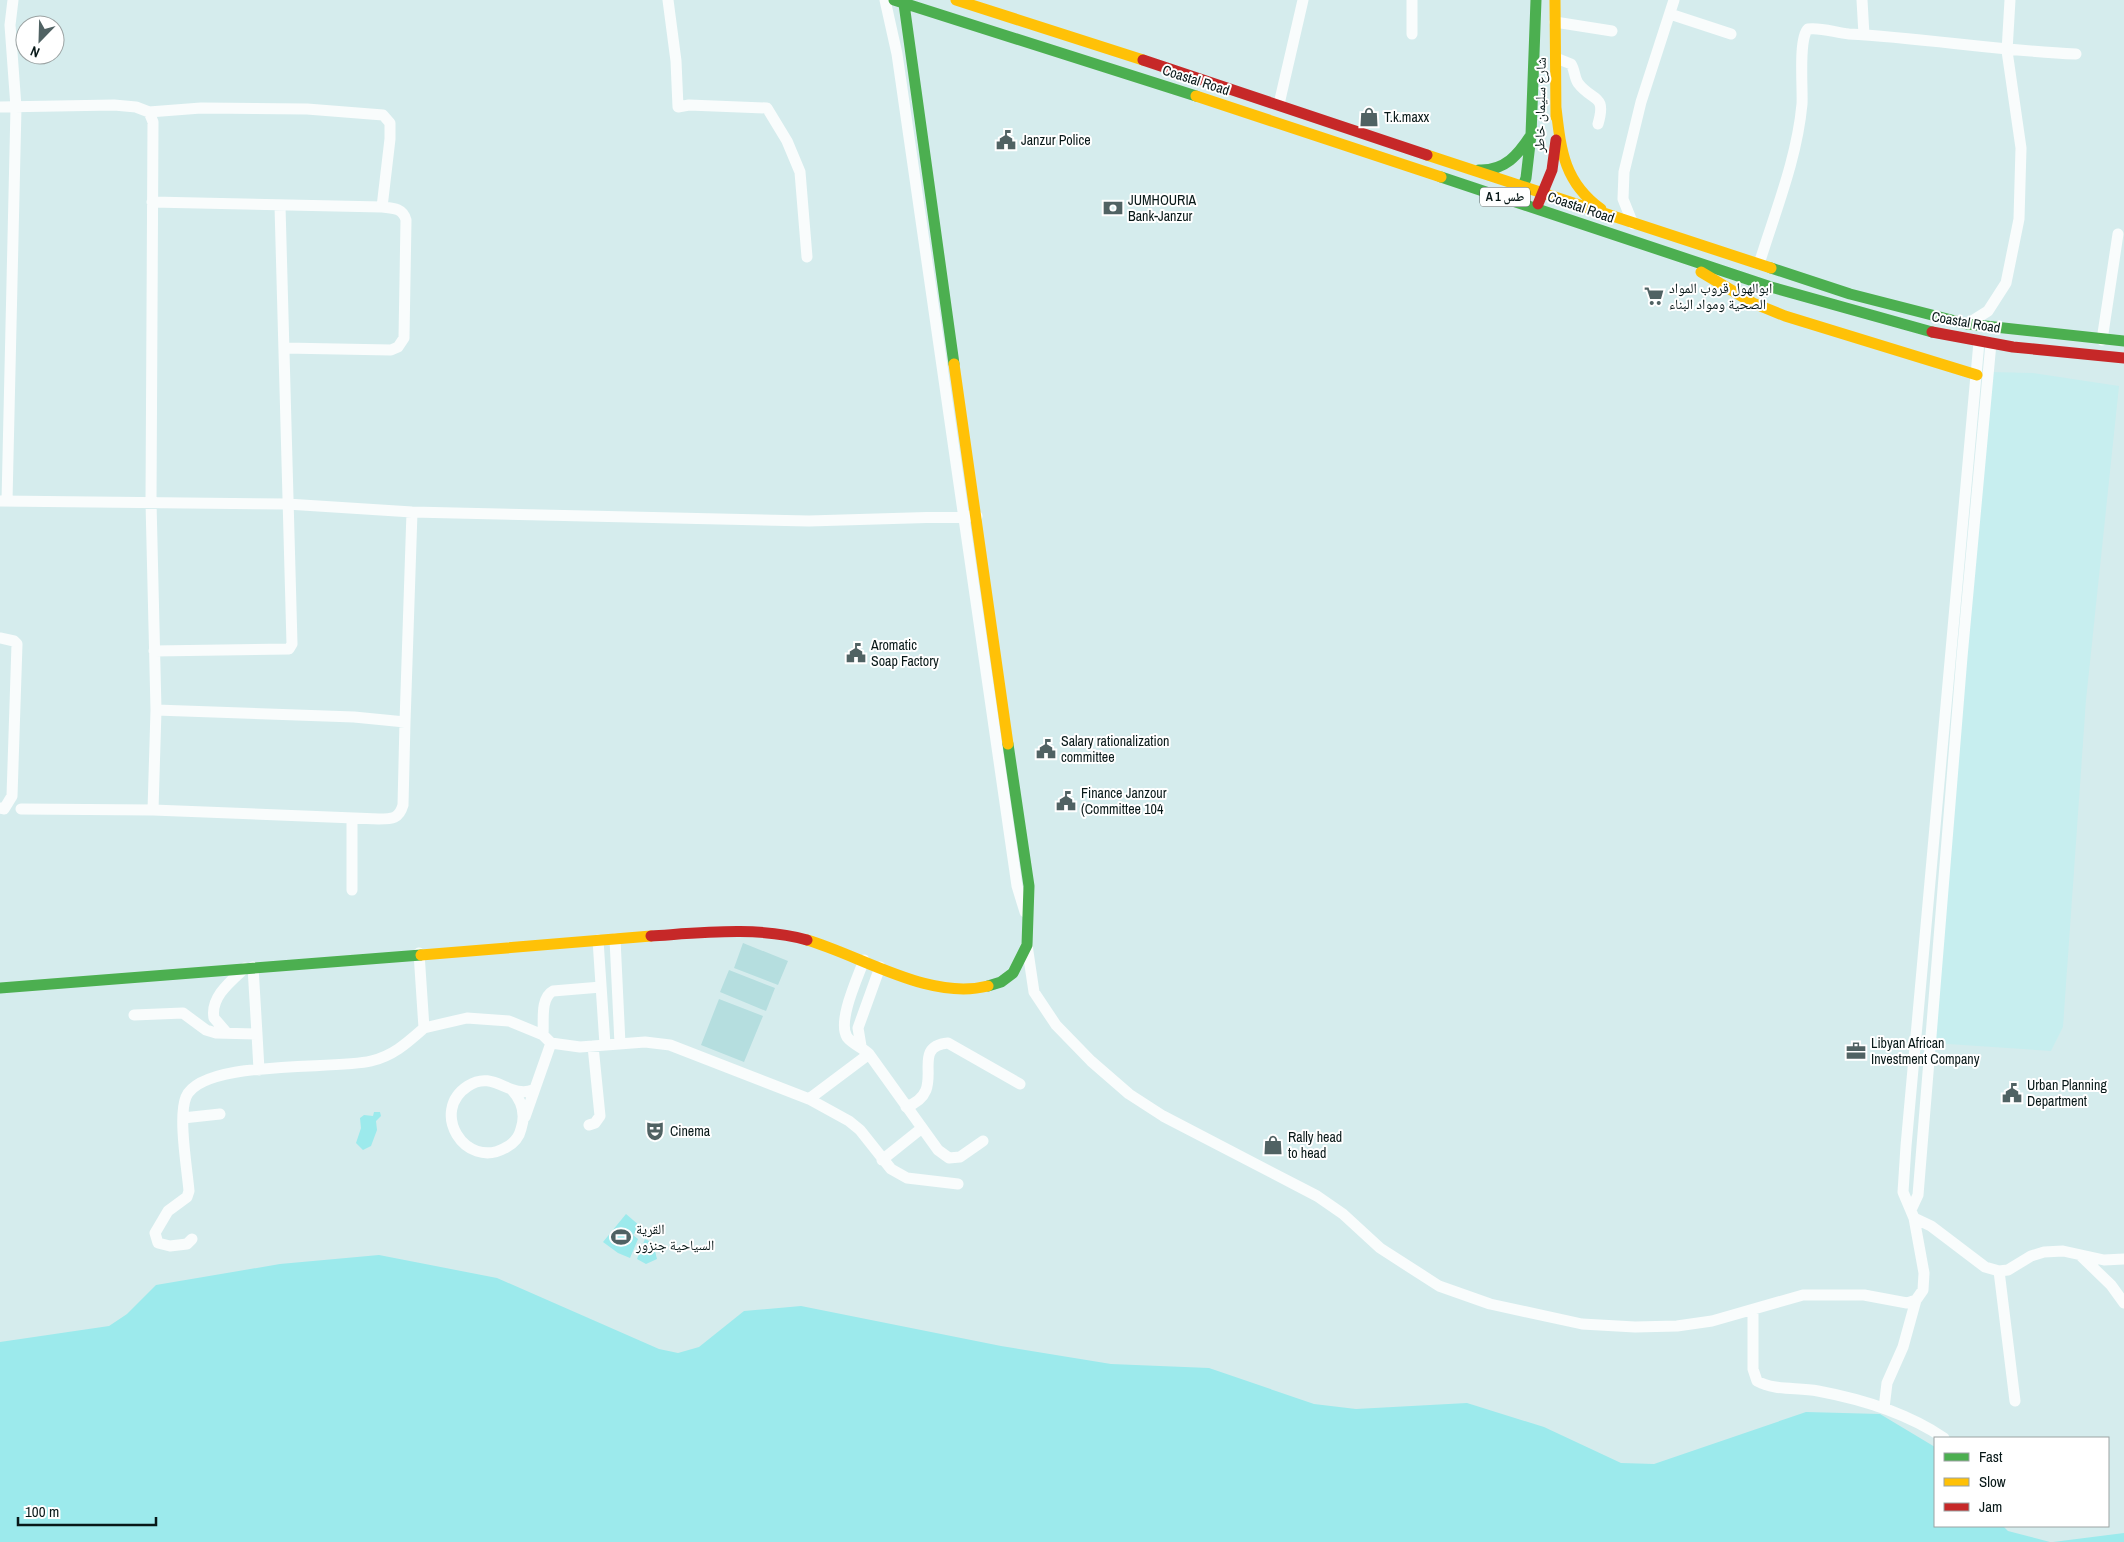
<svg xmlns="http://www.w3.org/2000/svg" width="2124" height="1542" viewBox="0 0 2124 1542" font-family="'Archivo Narrow','Noto Naskh Arabic',sans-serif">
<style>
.built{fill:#c7eeef}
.green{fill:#b5dedf}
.water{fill:#9ceaec}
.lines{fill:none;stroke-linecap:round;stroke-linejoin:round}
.street{stroke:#f9fcfc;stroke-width:11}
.fast{stroke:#4caf50;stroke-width:11}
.slow{stroke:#ffc107;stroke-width:11}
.jam{stroke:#c62828;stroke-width:11}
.labels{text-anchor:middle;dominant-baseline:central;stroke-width:4;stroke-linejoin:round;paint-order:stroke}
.shield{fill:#fff;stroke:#525d5d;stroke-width:1}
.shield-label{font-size:12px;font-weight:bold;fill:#081818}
.street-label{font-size:14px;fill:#081818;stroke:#fff}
.poi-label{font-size:14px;fill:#081818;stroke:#fff;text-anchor:start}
</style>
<rect width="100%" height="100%" fill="#d5eced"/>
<path class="built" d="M1989,372L2033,373L2119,386L2086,700L2063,1027L2051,1051L1933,1043Z"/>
<path class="green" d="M743,943L788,961L778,985L734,968Z
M729,970L775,988L766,1011L720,992Z
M719,999L763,1016L744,1062L701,1045Z"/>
<path class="water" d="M374,1112H380L381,1116L376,1121L377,1130L371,1146L363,1150L356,1143L361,1128L360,1118L364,1115L373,1116Z
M626,1214L640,1226L633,1235L638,1239L630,1258L618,1253L603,1242Z
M645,1239L653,1243L657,1259L646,1264L637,1259Z
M379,1255L497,1278L659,1349L678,1353L699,1347L744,1311L801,1306L1001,1346L1111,1364L1209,1368L1314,1404L1356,1409L1467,1403L1544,1427L1621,1463L1654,1464L1806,1412L1880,1414L1935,1447V1526H2003L2008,1531L2050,1542H0V1342L109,1326L127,1314L156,1285L280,1264Z
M2124,1533V1542H2053Z"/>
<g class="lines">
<path class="street" d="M668,0L676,61L678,107L689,105L767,108L787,141L800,172L807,257
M885,0L897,54L1017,886L1025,912
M1412,0V34
M1862,0L1864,35
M1670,14L1731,34
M1555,22L1612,31
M1556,58L1571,64C1575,70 1574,77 1578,83C1592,102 1607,93 1598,124
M1279,104L1303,0
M0,107L114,105L136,107L149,112L201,108L307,109L383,115L390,123V139L382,207C393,208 403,208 406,220L404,338L398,347L391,350L284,348
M149,112L153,122L151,502L156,710L153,810
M152,202L382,207
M1633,224L1623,199L1624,172L1641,102L1674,0
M1759,264C1775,212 1797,159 1802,104C1803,88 1798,39 1808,29C1821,27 1836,33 1849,34C1925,38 2000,51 2076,54
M1969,323L1988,311L2006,283L2019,219L2021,148L2007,51L2010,0
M2102,340L2118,234
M0,501L287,504L412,512L809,521L977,516
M7,501L16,107L10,25L13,0
M0,638L14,641L17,644L12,796L4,809L0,808
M154,651L289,649L292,644L280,206
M405,722L412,512
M21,809L153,810L379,819C392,819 399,819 403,805L405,722L354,717L156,710
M352,818V890
M615,939L620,1044
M598,940L605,1045
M1027,945L1034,992L1056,1025L1091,1061L1129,1094L1163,1116L1317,1196L1343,1214L1380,1248L1439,1286L1490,1304L1582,1324L1635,1327L1677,1326L1712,1321L1803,1295H1864L1907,1303L1916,1300L1923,1290L1924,1273L1914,1218L1903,1192L1906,1146L1979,342
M864,960C858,977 837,1021 847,1037C852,1044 862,1047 869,1054L938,1150L949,1158L960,1157L983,1141
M253,967L257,1034
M134,1015L183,1013L206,1030L216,1033L257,1034L259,1070
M424,1028L467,1018L509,1021L543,1035L551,1043L580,1047L645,1042L670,1045L809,1099L849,1121L860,1130L891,1169L907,1178L958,1184
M227,1033L214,1018C210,997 231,981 245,968
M543,1035C544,1021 540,998 553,991L601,987
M861,1046L858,1028L880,967
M512,1090C522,1101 526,1114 521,1129C519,1138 513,1144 505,1148C465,1170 429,1111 468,1086C494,1069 509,1099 533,1090
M809,1099L869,1054
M906,1107C951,1091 906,1047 948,1043L1020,1084
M525,1117L551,1043
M183,1118L220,1114
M589,1125L595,1123L600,1116L593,1046
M882,1160L922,1128
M1911,1210L1918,1195L1962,657L1991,343
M1914,1218L1931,1226L1985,1267L1999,1271L2008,1270L2031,1256L2044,1252L2063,1251L2104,1260L2124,1259
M192,1239L187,1244L170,1246L158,1243L155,1233L168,1211L187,1197L189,1191C187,1168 178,1117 186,1097C202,1059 333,1070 371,1061C393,1056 407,1043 424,1028L419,953
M2080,1255L2111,1285L2124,1303
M1999,1271L2015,1401
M1753,1310V1369L1757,1381C1775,1391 1797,1387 1818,1391C1861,1399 1907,1413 1944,1438
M1884,1408L1887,1383L1903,1347L1916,1300"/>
<path class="fast" d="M894,0L1196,96
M904,4L954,364
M1479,170C1505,171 1518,155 1531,135
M1441,177L1771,287L1932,332
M1519,197L1526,178L1531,135L1536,0
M1771,268L1850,294L1967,324L2124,341
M988,986L1001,982L1013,973L1027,945L1029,886L1008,744
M0,988L421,955"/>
<path class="slow" d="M956,0L1143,60
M1555,0L1556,117
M1196,96L1441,177
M1556,108C1561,151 1564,182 1601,209
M1427,155L1771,268
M1701,272L1753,303L1785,316L1977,375
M954,364L1008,744
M807,940C862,956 930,1001 988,986
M421,955L651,936"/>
<path class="jam" d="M1143,60L1427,155
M1538,204L1552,170L1556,140
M1932,332L2013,347L2124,358
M651,936C699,933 760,926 807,940"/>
</g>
<defs>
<symbol id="shop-bare" viewBox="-9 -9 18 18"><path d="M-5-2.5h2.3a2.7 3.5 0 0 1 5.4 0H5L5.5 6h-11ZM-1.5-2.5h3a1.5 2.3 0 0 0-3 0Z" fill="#506263" stroke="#fff" stroke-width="2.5" paint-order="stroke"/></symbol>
<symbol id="civic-bare" viewBox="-9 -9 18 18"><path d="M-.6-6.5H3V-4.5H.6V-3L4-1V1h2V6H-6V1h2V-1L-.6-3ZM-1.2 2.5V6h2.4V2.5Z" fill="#506263" stroke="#fff" stroke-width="2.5" paint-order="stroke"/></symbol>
<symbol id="bank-bare" viewBox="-9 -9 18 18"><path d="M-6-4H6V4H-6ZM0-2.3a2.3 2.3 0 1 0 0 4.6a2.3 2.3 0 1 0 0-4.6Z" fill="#506263" stroke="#fff" stroke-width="2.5" paint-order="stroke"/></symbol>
<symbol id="supermarket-bare" viewBox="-9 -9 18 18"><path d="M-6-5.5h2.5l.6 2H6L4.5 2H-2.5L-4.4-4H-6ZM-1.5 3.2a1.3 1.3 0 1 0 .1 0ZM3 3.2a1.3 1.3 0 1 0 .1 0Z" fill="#506263" stroke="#fff" stroke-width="2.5" paint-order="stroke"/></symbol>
<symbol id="office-bare" viewBox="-9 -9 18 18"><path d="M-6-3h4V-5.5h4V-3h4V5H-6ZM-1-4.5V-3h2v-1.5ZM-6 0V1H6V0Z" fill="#506263" stroke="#fff" stroke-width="2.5" paint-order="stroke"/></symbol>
<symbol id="theatre-bare" viewBox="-9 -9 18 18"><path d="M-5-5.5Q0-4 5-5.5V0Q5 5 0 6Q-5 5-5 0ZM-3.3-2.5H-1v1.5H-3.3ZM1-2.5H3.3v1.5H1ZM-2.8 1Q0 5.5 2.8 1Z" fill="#506263" stroke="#fff" stroke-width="2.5" paint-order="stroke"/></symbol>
<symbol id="stadium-bare" viewBox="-9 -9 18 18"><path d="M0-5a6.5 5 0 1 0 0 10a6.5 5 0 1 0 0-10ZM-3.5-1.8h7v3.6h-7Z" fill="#506263" stroke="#fff" stroke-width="2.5" paint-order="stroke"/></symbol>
</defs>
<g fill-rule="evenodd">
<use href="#shop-bare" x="1355" y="103" width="28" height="28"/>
<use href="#civic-bare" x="992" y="126" width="28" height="28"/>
<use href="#bank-bare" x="1099" y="194" width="28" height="28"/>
<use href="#supermarket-bare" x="1640" y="282" width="28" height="28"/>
<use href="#civic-bare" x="842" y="639" width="28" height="28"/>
<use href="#civic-bare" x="1032" y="735" width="28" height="28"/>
<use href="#civic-bare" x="1052" y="787" width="28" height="28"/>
<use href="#office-bare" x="1842" y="1037" width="28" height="28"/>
<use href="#civic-bare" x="1998" y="1079" width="28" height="28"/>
<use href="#theatre-bare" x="641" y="1117" width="28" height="28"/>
<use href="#shop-bare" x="1259" y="1131" width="28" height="28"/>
<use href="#stadium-bare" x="607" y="1223" width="28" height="28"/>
</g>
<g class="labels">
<rect class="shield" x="1480" y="187.5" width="50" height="19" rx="4"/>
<g class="shield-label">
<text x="1505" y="197">A 1 طس</text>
</g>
<g class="street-label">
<text transform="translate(1196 80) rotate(18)">Coastal Road</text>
<text transform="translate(1540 105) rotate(-89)">شارع سليمان خاطر</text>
<text transform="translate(1581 207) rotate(19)">Coastal Road</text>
<text transform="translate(1966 322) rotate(10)">Coastal Road</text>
</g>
<g class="poi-label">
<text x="1384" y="117">T.k.maxx</text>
<text x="1021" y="140">Janzur Police</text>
<text x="1128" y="200">JUMHOURIA<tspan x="1128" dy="16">Bank-Janzur</tspan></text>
<text x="1669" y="288">ابوالهول قروب المواد<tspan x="1669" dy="16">الصحية ومواد البناء</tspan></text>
<text x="871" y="645">Aromatic<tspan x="871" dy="16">Soap Factory</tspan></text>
<text x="1061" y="741">Salary rationalization<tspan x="1061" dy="16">committee</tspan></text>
<text x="1081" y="793">Finance Janzour<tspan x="1081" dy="16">(Committee 104</tspan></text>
<text x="1871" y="1043">Libyan African<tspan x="1871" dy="16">Investment Company</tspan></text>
<text x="2027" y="1085">Urban Planning<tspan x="2027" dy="16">Department</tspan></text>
<text x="670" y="1131">Cinema</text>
<text x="1288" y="1137">Rally head<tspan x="1288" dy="16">to head</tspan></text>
<text x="636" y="1229">القرية<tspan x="636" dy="16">السياحية جنزور</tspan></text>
</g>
</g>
<rect x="1934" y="1437" width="175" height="90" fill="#ffffff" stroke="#9ca3a3"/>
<rect x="1944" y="1453" width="25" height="8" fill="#4caf50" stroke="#9ca3a3"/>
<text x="1979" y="1462" font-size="15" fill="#081818">Fast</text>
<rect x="1944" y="1478" width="25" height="8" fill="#ffc107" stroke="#9ca3a3"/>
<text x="1979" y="1487" font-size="15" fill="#081818">Slow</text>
<rect x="1944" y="1503" width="25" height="8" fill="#c62828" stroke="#9ca3a3"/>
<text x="1979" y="1512" font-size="15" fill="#081818">Jam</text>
<g transform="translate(40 40) rotate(203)"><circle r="24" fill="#ffffff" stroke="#9ca3a3"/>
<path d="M0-4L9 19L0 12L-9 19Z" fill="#506263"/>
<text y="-8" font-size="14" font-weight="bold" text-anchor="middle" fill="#081818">N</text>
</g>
<path d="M18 1517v8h138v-8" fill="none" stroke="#081818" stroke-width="2.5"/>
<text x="25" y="1517" font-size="15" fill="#081818" stroke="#ffffff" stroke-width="4" paint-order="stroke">100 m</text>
</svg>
